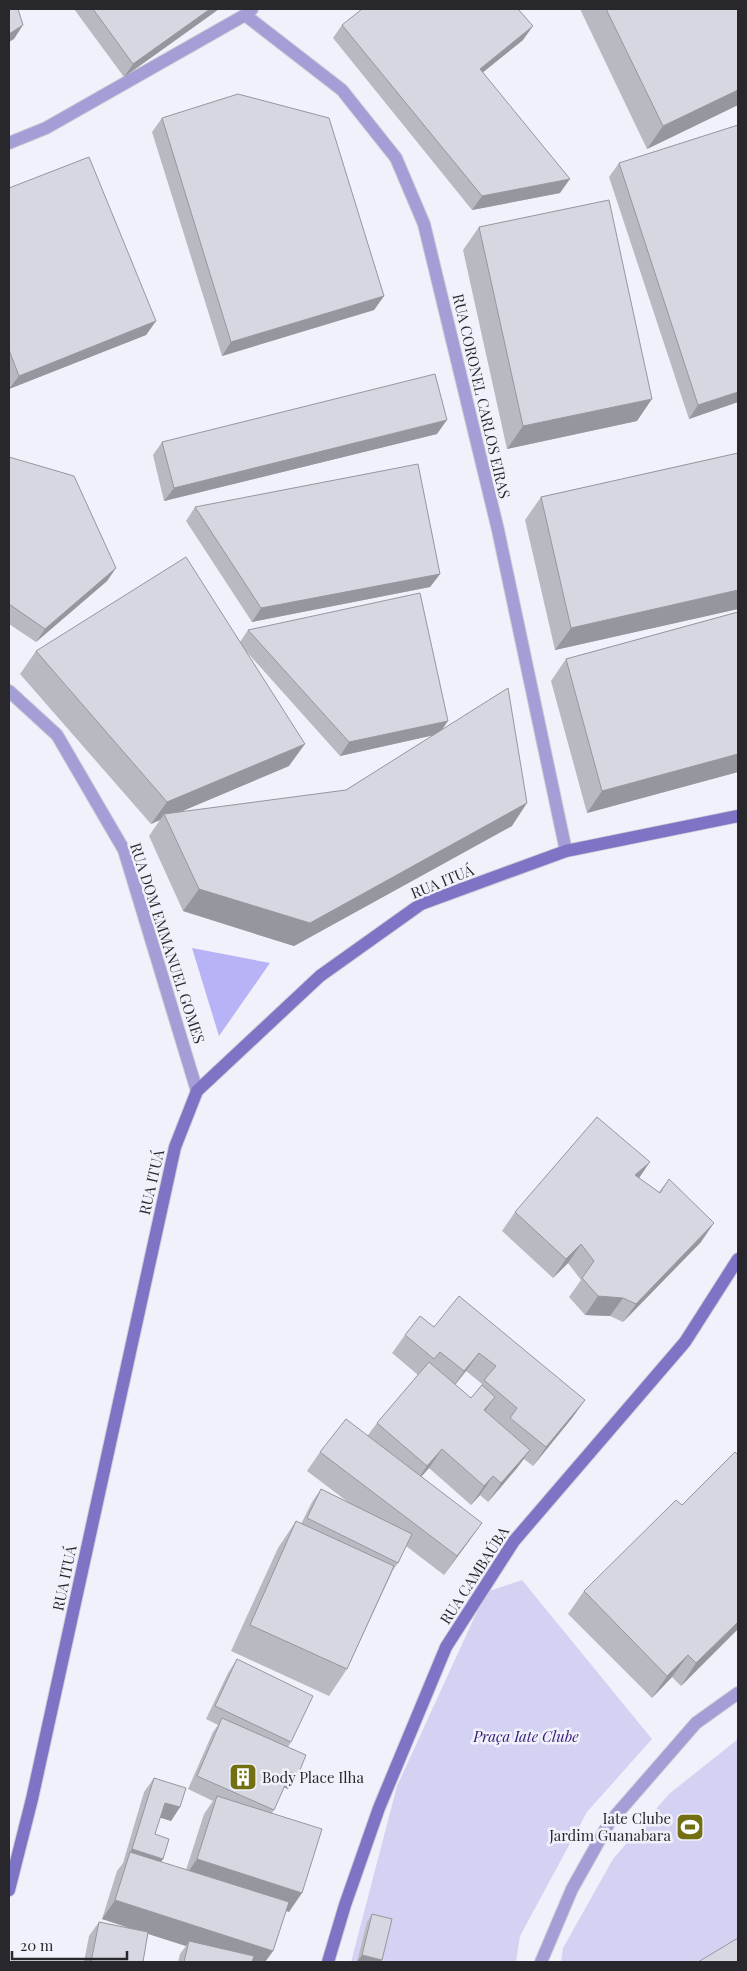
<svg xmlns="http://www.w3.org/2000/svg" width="747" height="1971" viewBox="0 0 747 1971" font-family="'Playfair Display',serif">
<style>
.green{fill:#d3d2f2}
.forest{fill:#b8b2f6}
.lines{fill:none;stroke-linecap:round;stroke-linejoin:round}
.street-casing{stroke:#cdcdd6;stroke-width:14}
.secondary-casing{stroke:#cdcdd6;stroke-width:14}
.street{stroke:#a39ed6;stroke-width:12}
.secondary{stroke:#7e74c6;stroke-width:12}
.wall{fill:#b9b9c2;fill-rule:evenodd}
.shaded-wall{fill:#96969e}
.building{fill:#d7d7e1;stroke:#96969e}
.labels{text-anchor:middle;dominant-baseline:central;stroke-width:5;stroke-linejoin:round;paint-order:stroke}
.street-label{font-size:15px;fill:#28282c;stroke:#f1f1fb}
.park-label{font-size:15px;font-style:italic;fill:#341978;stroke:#f1f1fb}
.poi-label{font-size:15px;fill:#28282c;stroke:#f1f1fb;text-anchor:start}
</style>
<rect width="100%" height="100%" fill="#f1f1fb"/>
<path class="green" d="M522,1580L652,1739L587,1812L520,1936L516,1962H351L397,1786L486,1592Z
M738,1739V1962H561L563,1948L613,1859L669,1794Z"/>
<path class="forest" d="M192,948L270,963L219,1036Z"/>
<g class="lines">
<defs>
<path id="street" d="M245,15L342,90L396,158L424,224L498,530L566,851
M9,143L46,128L245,15L252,9
M9,691L57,735L124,850L197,1091
M541,1962L572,1889L609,1823L696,1723L738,1693"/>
<path id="secondary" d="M9,1890L32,1799L175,1147L197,1091L320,976L421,904L566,851L738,816
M328,1962L345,1905L379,1808L446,1647L514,1541L685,1342L738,1259"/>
</defs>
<use href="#street" class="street-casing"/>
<use href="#secondary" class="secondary-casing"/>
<use href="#street" class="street"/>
<use href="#secondary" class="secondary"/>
</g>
<path class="wall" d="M74,9H219L124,77Z
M580,9H738V105L647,149Z
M342,25L523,40L483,72L560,193L472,210L333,38Z
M162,118L384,296L374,310L222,356L152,132Z
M619,163L738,402L689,419L609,177Z
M9,188L156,321L146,335L9,389Z
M479,227L637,421L507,449L463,250Z
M437,434L164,501L153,455L162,442Z
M738,453V609L555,650L525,520L541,497Z
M9,457L116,568L107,581L36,642L9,624Z
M195,507L440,574L430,587L252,622L186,521Z
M738,612V772L587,813L551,681L566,659Z
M248,630L441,731L512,826L294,946L183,911L149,836L160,820L151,824L20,674L36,651L240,642ZM246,651L340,756L434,735L346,790L180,812L289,766Z
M639,1178L659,1192L669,1179L701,1242L623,1322L610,1316L585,1315L569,1297L581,1280L568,1263L553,1278L502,1231L515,1212Z
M434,1327L585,1400L572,1418L533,1466L524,1459L517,1468L488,1502L480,1495L471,1505L429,1468L421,1476L469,1541L444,1575L406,1546L398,1563L393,1570L347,1669L329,1696L231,1651L278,1548L296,1521L301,1524L312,1502L321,1489L348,1502L307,1471L320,1452L368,1435L377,1423L418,1375L392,1353L405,1335ZM466,1371L482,1384L471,1398L455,1385Z
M738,1455V1629L681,1686L672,1677L652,1698L568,1614L584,1591Z
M237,1659L291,1742L288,1747V1789L284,1787L274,1810L272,1813L289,1912L286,1910L273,1951L265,1962H178L180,1954L186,1946L148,1934L143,1962H84L89,1936L99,1922L135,1930L102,1919L117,1871L123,1863L144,1792L154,1778L180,1807L171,1821L160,1817L155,1834L163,1859L161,1862L186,1870L204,1814L213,1801L188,1789L213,1732L218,1725L206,1719L228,1673Z
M372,1914L382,1960L380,1962H357L367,1922Z"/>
<path class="shaded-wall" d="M210,9H219L124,77L133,64Z
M23,25L14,39L9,42V34Z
M533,26L523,40L471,82L480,69Z
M738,90V105L647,149L663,126Z
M570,179L560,193L472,210L482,196Z
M384,296L374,310L222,356L231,342Z
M156,321L146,335L9,389L19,376Z
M738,392V402L689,419L698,405Z
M652,399L637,421L507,449L523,426Z
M447,420L437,434L164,501L174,488Z
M116,568L107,581L36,642L45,629Z
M440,574L430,587L252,622L261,608Z
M738,590V609L555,650L571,628Z
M448,721L439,734L340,756L349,742Z
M305,744L289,766L166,818L164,814L160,820L151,824L167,802Z
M738,754V772L587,813L602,791Z
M527,803L512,826L294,946L183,911L199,889Z
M650,1162L637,1181L635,1175Z
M714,1223L701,1242L623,1322L636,1304Z
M581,1244L568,1263L553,1278L566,1259Z
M598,1296L623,1298L610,1316L585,1315Z
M479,1353L466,1371L451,1390L464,1371Z
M495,1397L482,1415L484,1410Z
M585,1400L572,1418L533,1466L546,1447Z
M442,1449L429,1468L414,1485L427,1466Z
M530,1450L517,1468L488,1502L501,1483Z
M493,1476L480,1495L471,1505L484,1486Z
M482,1523L469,1541L444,1575L457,1556Z
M738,1622V1629L681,1686L696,1663Z
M688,1655L672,1677L652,1698L667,1676Z
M291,1772L298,1775L288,1789L281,1786Z
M165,1803L180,1807L171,1821L155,1816Z
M132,1849L163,1859L154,1873L130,1852L123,1863Z
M197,1859L302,1893L289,1912L184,1878Z
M115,1900L273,1951L265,1962H237L189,1941L186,1946L102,1919Z
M362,1955L382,1960L380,1962H357Z"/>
<path class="building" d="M9,9H18L23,25L9,34Z
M93,9H210L133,64Z
M362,9H518L533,26L480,69L570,179L482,196L342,25Z
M606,9H738V90L663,126Z
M238,94L329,118L384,296L231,342L162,118Z
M738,125V392L698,405L619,163Z
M89,157L156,321L19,376L9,350V188Z
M609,200L652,399L523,426L479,227Z
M435,374L447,420L174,488L162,442Z
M738,453V590L571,628L541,497Z
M9,457L74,476L116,568L45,629L9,604Z
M418,464L440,574L261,608L195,507Z
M186,557L305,744L167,802L36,651Z
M420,593L448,721L349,742L248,630Z
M738,612V754L602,791L566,659Z
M508,688L527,803L310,923L199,889L164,814L346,790Z
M597,1117L650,1162L635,1175L660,1193L669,1179L714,1223L636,1304L623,1298L598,1296L582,1278L594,1261L581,1244L566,1259L515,1212Z
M459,1296L585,1400L546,1447L510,1418L517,1408L484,1380L496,1366L479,1353L464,1371L440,1352L434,1359L405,1335L420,1316L434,1327Z
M429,1362L471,1398L482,1385L495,1397L484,1410L530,1450L501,1483L493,1476L484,1486L442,1449L427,1466L377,1423Z
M346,1419L482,1523L457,1556L320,1452Z
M735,1452L738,1455V1622L696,1663L688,1655L667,1676L584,1591L676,1500L682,1505Z
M321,1489L412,1534L398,1563L307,1518Z
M296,1521L394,1566L347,1669L250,1625Z
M237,1659L313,1696L291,1742L215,1706Z
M222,1718L306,1755L298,1775L291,1772L274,1810L197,1776Z
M154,1778L186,1788L180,1807L165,1803L155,1834L169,1839L163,1859L132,1849Z
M217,1796L322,1829L302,1893L197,1859Z
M130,1852L289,1902L273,1951L115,1900Z
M372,1914L392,1919L382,1960L362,1955Z
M99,1922L148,1932L143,1962H91Z
M738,1938V1962H698Z
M189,1941L254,1956L252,1962H184Z"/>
<defs>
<symbol id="building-square" viewBox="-11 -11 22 22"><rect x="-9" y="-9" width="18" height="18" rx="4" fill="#727012" stroke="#f1f1fb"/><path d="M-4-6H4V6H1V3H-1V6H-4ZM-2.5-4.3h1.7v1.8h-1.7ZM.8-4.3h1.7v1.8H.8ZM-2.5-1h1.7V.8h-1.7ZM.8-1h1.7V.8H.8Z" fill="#fff"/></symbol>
<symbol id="stadium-square" viewBox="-11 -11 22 22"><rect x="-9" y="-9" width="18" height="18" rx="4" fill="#727012" stroke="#f1f1fb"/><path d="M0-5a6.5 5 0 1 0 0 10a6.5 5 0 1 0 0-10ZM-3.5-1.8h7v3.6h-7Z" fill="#fff"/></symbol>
</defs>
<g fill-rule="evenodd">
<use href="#building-square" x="227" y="1761" width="32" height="32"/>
<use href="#stadium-square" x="674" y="1811" width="32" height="32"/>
</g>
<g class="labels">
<g class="street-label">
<text transform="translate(482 396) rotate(77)">RUA CORONEL CARLOS EIRAS</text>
<text transform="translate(442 881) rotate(-22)">RUA ITUÁ</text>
<text transform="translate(168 943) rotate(72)">RUA DOM EMMANUEL GOMES</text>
<text transform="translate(151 1182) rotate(-77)">RUA ITUÁ</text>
<text transform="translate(474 1575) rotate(-57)">RUA CAMBAÚBA</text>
<text transform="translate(64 1578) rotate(-78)">RUA ITUÁ</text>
</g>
<g class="park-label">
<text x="526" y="1736">Praça Iate Clube</text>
</g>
<g class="poi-label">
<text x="262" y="1777">Body Place Ilha</text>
<text x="671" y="1818" text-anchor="end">Iate Clube<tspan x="671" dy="17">Jardim Guanabara</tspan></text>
</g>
</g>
<rect width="747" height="1971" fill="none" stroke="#28282c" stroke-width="20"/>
<path d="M12 1951v8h115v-8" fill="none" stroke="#28282c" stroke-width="2.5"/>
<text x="20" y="1951" font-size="15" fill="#28282c" stroke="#f1f1fb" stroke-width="4" paint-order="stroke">20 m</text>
</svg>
